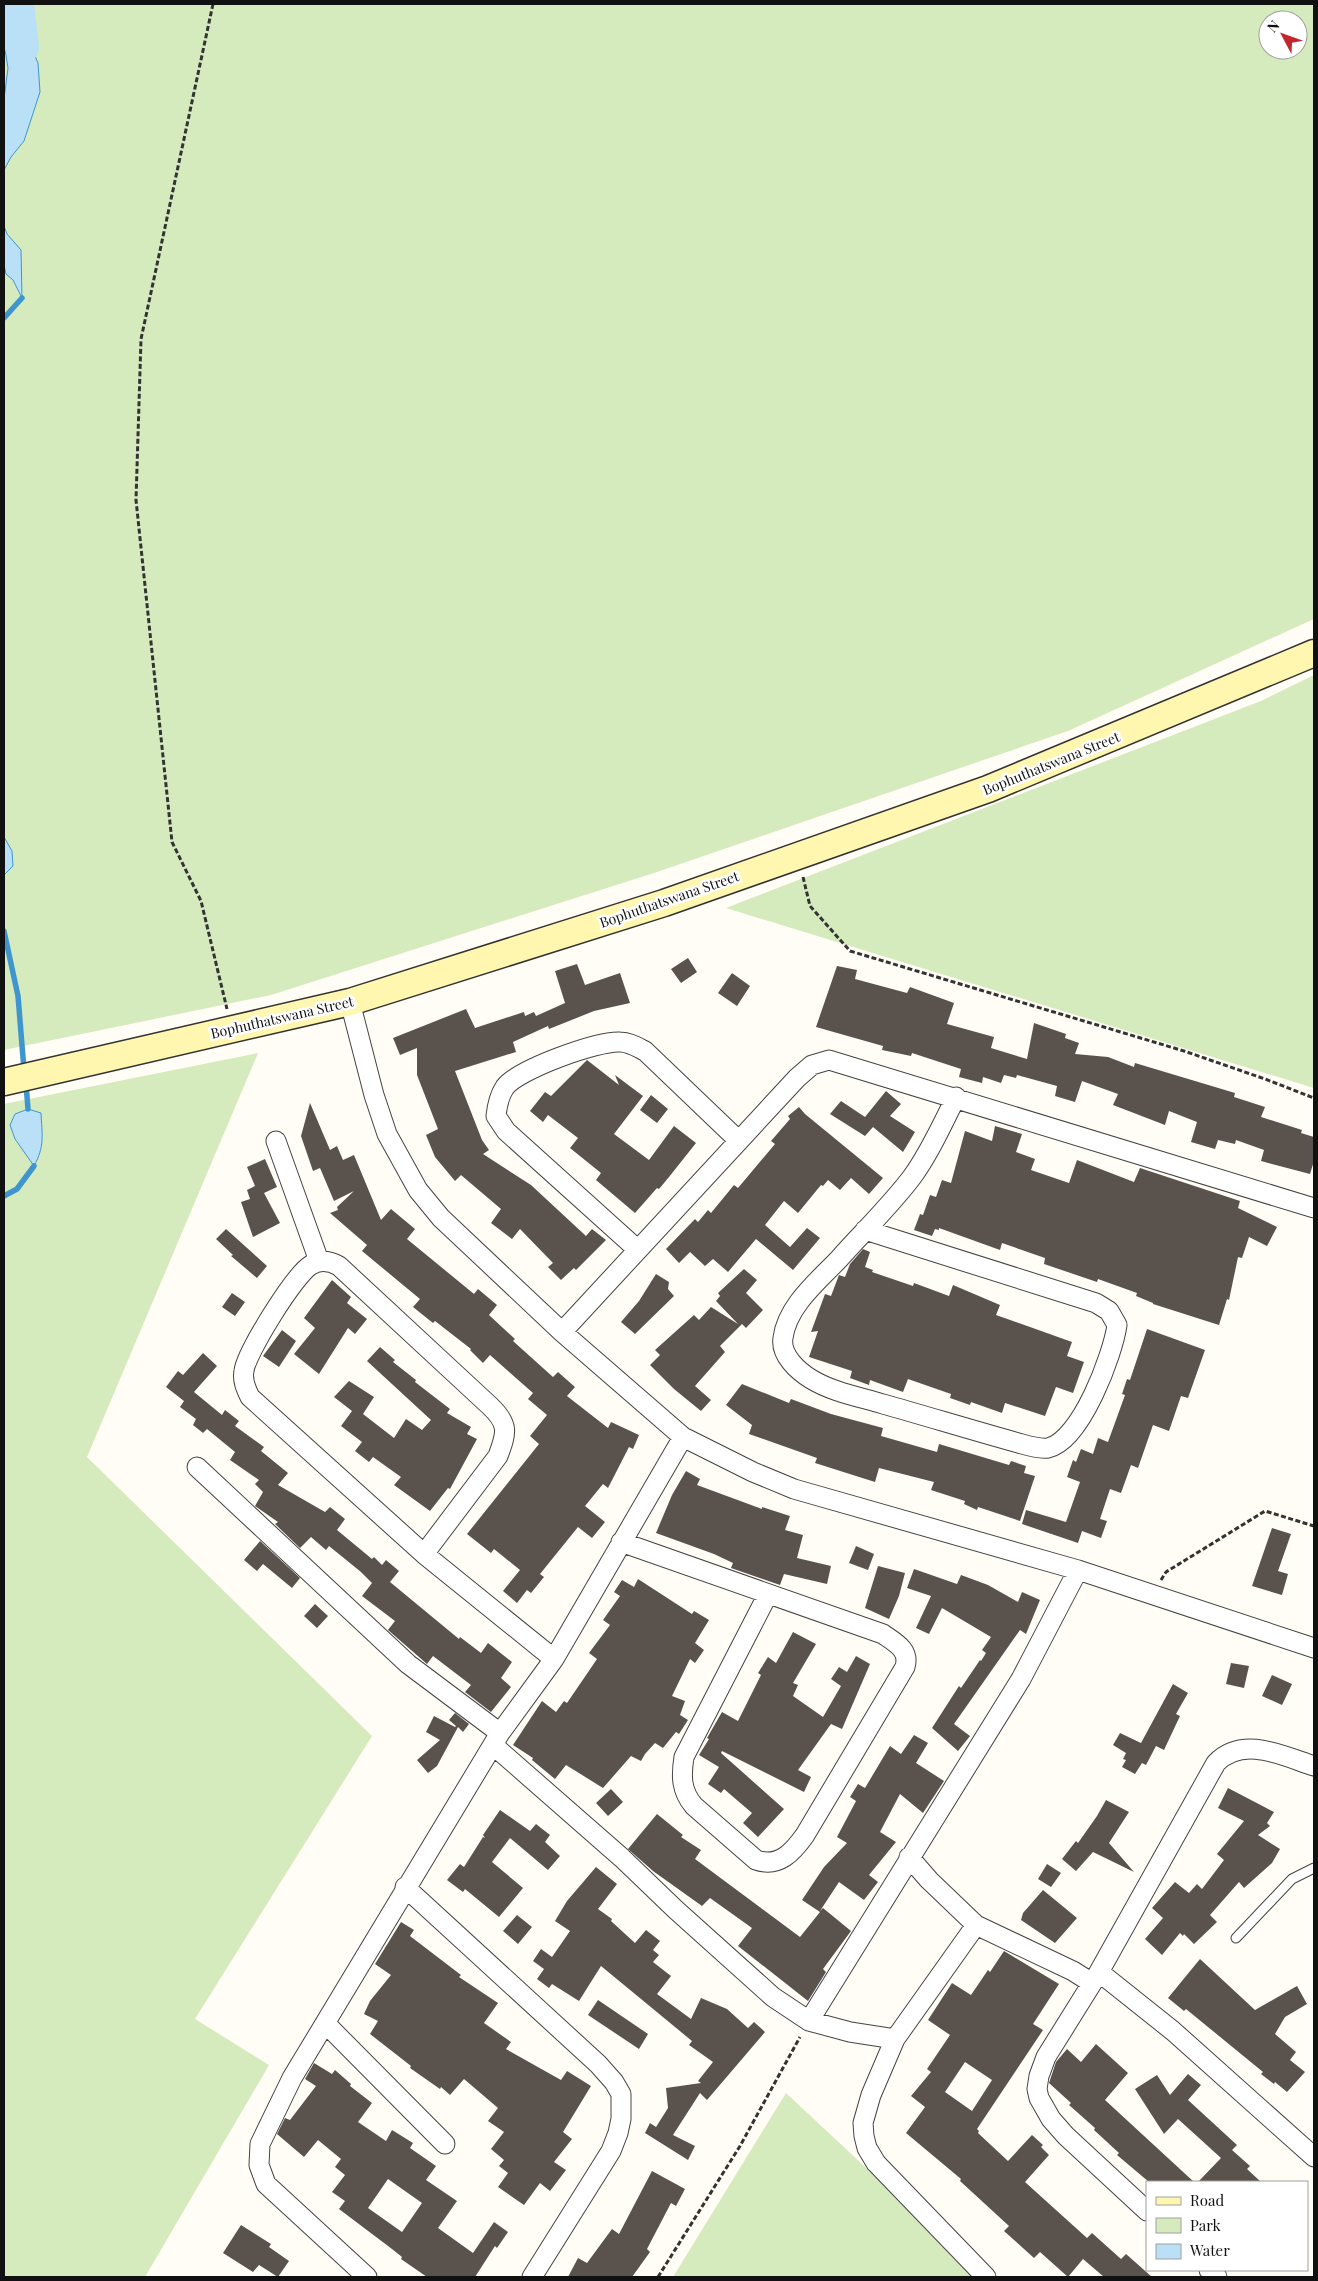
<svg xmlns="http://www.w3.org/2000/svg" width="1318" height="2281" viewBox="0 0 1318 2281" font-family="'Playfair Display',serif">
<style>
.green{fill:#d5ebbd;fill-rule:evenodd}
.water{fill:#b9e0f7;stroke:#3f96cf}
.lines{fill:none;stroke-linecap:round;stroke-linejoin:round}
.stream{stroke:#3f96cf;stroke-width:5.5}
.river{stroke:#b9e0f7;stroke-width:34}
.building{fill:#5a524d;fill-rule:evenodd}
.lane-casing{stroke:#444;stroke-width:11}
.street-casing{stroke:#444;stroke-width:21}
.secondary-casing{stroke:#333;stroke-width:29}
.path{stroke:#333;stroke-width:3;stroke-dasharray:5 2.5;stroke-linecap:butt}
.lane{stroke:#fff;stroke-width:9}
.street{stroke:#fff;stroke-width:19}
.secondary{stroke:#fff6b0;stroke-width:26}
.labels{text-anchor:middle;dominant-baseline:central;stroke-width:5;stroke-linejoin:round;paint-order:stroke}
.street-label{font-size:14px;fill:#111;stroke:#fff}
</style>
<rect width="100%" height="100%" fill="#fffdf5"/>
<path class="green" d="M4,4H1314V619L1068,731L657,872L271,995L4,1050ZM1268,20H1298V50H1268Z
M1314,675V1088L726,908L1261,701Z
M258,1053L87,1457L372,1736L195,2019L269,2065L145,2277H4V1104Z
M786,2093L983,2277H673Z"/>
<path class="water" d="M4,4L22,26L38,63L40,92L24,141L11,157L4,170V99L8,68L4,43Z
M4,226L7,234L21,250L22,298L13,280L6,274L4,265Z
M4,837L12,851L13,866L4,875Z
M28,1109L41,1113C42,1135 45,1146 34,1166L15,1139L10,1125L15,1114Z"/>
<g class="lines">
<path class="stream" d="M4,318L22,298
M4,931L18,996L24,1070
M26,1084L28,1109
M4,1196L17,1189L34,1166"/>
<path class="river" d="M17,4L22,47"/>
</g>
<path class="building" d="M688,958L697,972L681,983L671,969Z
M577,964L585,985L620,973L630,1003L594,1011L549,1029L548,1026L513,1042L516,1052L455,1071L482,1140L489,1150L483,1154L531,1185L586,1236L592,1229L606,1240L576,1270L574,1268L561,1280L548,1267L553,1263L520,1229L512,1239L491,1223L501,1209L461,1175L455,1181L435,1157L426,1135L438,1129L417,1075V1048L400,1055L393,1038L466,1009L475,1028L524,1012L525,1016L534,1012L536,1016L565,1003L555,971Z
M837,966L857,970L855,979L907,993L910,987L954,1003L947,1024L994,1037L991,1048L1027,1059L1034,1023L1066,1034L1065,1038L1079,1043L1075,1054L1108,1057L1134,1067L1135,1063L1235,1093L1234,1097L1265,1107L1261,1117L1302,1130L1301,1133L1314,1137V1161L1310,1174L1261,1161L1264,1150L1236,1140L1235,1144L1218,1140L1215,1149L1191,1142L1197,1122L1169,1111L1165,1125L1113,1105L1118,1094L1082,1081L1075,1102L1055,1096L1057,1086L1017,1075L1016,1078L1004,1075L1001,1083L983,1077L982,1083L959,1077L961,1069L912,1053L911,1056L882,1050L883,1046L816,1027Z
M732,973L750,986L737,1006L718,993Z
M587,1060L619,1085L615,1075L643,1096L614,1134L649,1160L674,1126L696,1143L669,1177L659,1189L657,1188L635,1213L596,1180L601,1173L570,1148L578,1138L548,1115L543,1122L530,1111L545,1092L551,1096Z
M886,1091L901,1104L890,1116L915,1132L903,1152L873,1127L865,1136L830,1114L841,1101L865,1117Z
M651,1095L668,1109L657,1123L640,1110Z
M310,1103L330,1150L337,1146L343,1160L354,1155L381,1220L391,1209L415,1229L407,1239L474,1294L478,1289L497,1305L489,1315L515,1339L513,1341L553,1377L558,1372L575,1387L567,1396L608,1428L611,1422L639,1435L633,1449L629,1447L608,1488L603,1484L585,1506L605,1522L592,1538L578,1527L540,1574L544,1577L531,1593L527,1590L517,1603L503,1591L520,1570L494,1549L491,1553L467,1534L539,1444L530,1436L547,1415L528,1399L533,1393L490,1355L483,1363L470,1350L471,1349L435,1321L433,1323L413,1307L420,1299L362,1251L367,1245L330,1213L338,1210L337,1207L354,1191L334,1201L320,1168L313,1171L301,1136Z
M799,1107L805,1114L883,1178L869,1194L851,1178L840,1190L828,1180L823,1186L821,1185L798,1213L784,1201L765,1225L790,1247L807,1228L820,1238L793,1270L756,1239L728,1272L713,1259L705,1266L690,1252L679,1263L666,1249L695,1219L698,1222L708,1210L711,1213L734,1185L738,1188L775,1144L771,1141L790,1119L788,1116Z
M995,1126L1022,1134L1016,1152L1035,1159L1031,1170L1069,1183L1077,1160L1134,1182L1140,1168L1240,1201L1238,1208L1277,1227L1267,1246L1249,1237L1242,1258L1238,1257L1229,1300L1227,1299L1219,1325L1153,1304V1303L1136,1296L1137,1293L1098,1279L1097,1282L1044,1264L1045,1258L1002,1243L1000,1250L939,1228V1230L935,1229L932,1236L914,1230L920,1214L923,1215L930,1195L936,1197L942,1180L951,1183L965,1131L992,1141Z
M265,1159L277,1187L264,1193L280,1223L253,1237L241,1202L250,1199L247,1190L255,1186L247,1167Z
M226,1229L267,1266L257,1278L231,1256L233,1255L216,1239Z
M863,1249L870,1252L865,1267L873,1270L872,1272L913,1286L914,1283L949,1296L953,1285L1000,1305L996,1315L1072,1342L1067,1356L1084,1362L1073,1393L1056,1387L1045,1416L1005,1403L1002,1413L971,1402L970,1405L950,1398L951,1394L908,1379L903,1392L870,1380L869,1385L850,1378L852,1371L809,1357L818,1331L811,1332L825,1294L831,1296L839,1275L845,1277L850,1264Z
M744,1269L757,1280L746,1293L763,1310L746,1328L742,1324L720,1346L725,1352L695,1386L711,1400L701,1411L674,1389L650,1365L660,1355L655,1350L694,1315L699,1320L711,1307L738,1324L716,1301L720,1296L718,1293Z
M656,1274L669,1282L668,1289L674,1296L635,1334L621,1322L639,1301Z
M332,1280L351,1297L347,1303L367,1319L355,1334L348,1328L319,1374L294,1354L315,1328L304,1318Z
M232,1293L245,1302L235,1316L222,1307Z
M1147,1329L1205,1350L1188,1398L1181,1396L1169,1431L1153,1425L1138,1468L1131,1465L1121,1493L1110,1489L1100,1519L1107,1521L1101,1538L1082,1531L1078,1543L1022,1524L1026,1510L1066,1522L1080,1482L1067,1477L1073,1460L1076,1462L1081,1449L1093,1454L1098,1438L1108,1442L1125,1395L1122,1394L1127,1379L1130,1380Z
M282,1330L296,1341L279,1367L263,1356Z
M380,1347L395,1360L393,1362L416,1380L415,1382L450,1409L447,1413L471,1427L467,1434L477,1439L450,1489L448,1488L430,1511L394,1485L401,1477L373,1457L369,1462L355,1451L362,1442L341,1426L352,1411L334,1397L349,1381L374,1397L363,1414L394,1438L406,1419L422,1430L431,1420L367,1361Z
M203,1353L217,1366L194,1392L222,1415L225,1410L239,1421L235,1426L264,1447L261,1451L288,1473L278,1485L325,1512L330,1507L345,1519L337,1530L372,1559L374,1557L382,1565L386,1560L399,1571L390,1582L459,1639L460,1637L481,1653L488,1643L512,1662L501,1678L511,1687L491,1712L465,1692L471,1685L433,1656L427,1664L388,1630L395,1621L362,1596L372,1583L361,1572L329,1546L326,1550L311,1537L300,1548L275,1524L278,1522L255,1506L263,1492L255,1484L259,1480L230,1460L235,1452L207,1429L203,1433L193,1425L196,1419L180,1407L184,1401L166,1387L178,1371L183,1375Z
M742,1384L789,1403L791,1399L831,1414L883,1428L881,1436L937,1452L939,1444L1009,1465L1011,1461L1026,1466L1024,1473L1035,1476L1020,1521L978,1507L977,1510L964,1504L965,1501L931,1490L934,1482L879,1468L875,1482L815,1463L817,1458L749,1434L752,1425L726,1405Z
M686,1471L700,1479L697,1485L762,1509V1507L790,1516L785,1530L803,1535L797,1558L831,1566L827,1584L784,1574L780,1585L731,1568L733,1563L714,1554L656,1533L672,1495Z
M1272,1528L1291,1534L1278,1571L1288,1574L1282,1595L1252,1586Z
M260,1541L300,1578L292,1588L263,1564L257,1571L244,1560Z
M856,1546L874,1554L868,1570L849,1563Z
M878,1566L905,1573L899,1596L889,1619L865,1608Z
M914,1569L957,1584L961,1575L988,1585L1018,1602L1022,1592L1040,1600L1026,1634L1020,1630L954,1724L970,1736L958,1751L932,1728L959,1686L961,1688L980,1660L981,1661L986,1653L982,1650L991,1637L942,1608L929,1634L916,1628L931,1596L907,1588Z
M638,1579L692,1614L694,1611L709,1620L695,1643L704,1650L695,1663L690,1659L672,1696L685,1701L680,1715L688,1720L679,1734L676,1732L663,1748L655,1743L645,1754L641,1761L631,1756L603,1788L566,1765L555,1779L532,1760L533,1758L513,1745L542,1701L556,1712L564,1701L567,1703L597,1659L589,1653L610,1625L603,1620L620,1596L614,1592L622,1580L634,1587Z
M315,1604L328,1616L317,1628L304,1616Z
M793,1632L816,1644L793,1683L798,1685L793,1696L823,1717L841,1686L831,1679L839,1667L847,1672L856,1656L870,1664L842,1729L831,1724L798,1770L811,1777L804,1792L722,1751L721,1753L784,1809L758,1837L743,1823L752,1813L724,1789L721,1793L708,1784L719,1767L699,1755L709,1739L707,1738L722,1712L738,1721L761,1675L758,1673L768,1657L776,1663Z
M1231,1663L1249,1666L1244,1688L1226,1684Z
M1272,1675L1292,1684L1282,1705L1262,1696Z
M1173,1684L1188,1693L1176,1714L1180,1716L1164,1750L1156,1746L1146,1765L1142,1763L1135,1774L1122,1767L1126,1760L1123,1759L1126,1753L1113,1745L1120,1733L1141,1743Z
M455,1713L469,1724L463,1732L458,1727L437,1766L428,1773L417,1760L440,1740L426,1732L434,1716L455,1727L456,1726L449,1720Z
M914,1735L928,1743L916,1763L944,1781L923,1813L900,1794L880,1832L896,1842L869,1875L878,1882L864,1900L839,1882L820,1911L823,1908L851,1931L823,1969L826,1972L808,2001L738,1946L752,1928L710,1898L702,1906L653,1871L628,1849L657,1814L683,1835L681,1837L701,1850L695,1859L800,1937L820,1912L802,1900L824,1867L847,1843L837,1837L856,1801L850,1797L858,1784L865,1788L890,1746L901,1754Z
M1228,1788L1274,1812L1267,1823L1270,1826L1258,1835L1280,1849L1272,1863L1244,1888L1239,1882L1210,1915L1217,1922L1194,1944L1184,1934L1183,1936L1180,1933L1162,1955L1145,1939L1163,1918L1152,1908L1175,1882L1189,1893L1197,1884L1202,1889L1224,1860L1217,1854L1244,1821L1218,1808Z
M611,1789L623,1802L608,1816L596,1803Z
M1106,1800L1129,1812L1109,1843L1134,1872L1093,1852L1076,1871L1062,1859L1076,1841L1078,1843L1097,1816Z
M500,1810L530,1831L536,1824L550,1835L545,1842L560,1856L548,1870L510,1838L492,1862L523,1888L499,1917L465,1889L463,1892L447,1880L460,1864L464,1867L483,1837L485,1838L483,1835Z
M1047,1864L1061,1873L1051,1887L1038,1879Z
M596,1867L617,1884L598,1909L612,1919L611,1921L635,1943L646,1930L660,1941L653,1950L659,1955L653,1962L671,1976L657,1994L691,2019L701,1998L727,2009L748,2028L754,2022L765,2032L707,2100L700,2093L673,2135L695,2146L688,2160L645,2133L650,2123L656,2127L668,2108L666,2088L701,2083L698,2081L713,2062L689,2045L692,2041L601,1966L579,2001L552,1984L549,1988L537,1979L544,1969L533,1961L541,1949L552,1957L570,1931L555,1921L567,1901Z
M1043,1890L1077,1918L1055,1943L1021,1920L1023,1913Z
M517,1915L532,1927L518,1944L503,1931Z
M401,1922L414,1930L410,1936L461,1975L459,1977L498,2003L484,2023L511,2042L506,2049L561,2080L567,2071L591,2086L563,2132L572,2139L554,2162L566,2170L550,2191L540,2183L524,2205L498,2187L508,2173L499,2166L504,2160L491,2149L504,2132L488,2121L498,2108L464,2079L450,2095L441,2087L440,2089L410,2068L411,2066L370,2034L378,2021L364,2014L370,2001L391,1975L375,1964Z
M1004,1951L1059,1984L1033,2024L1043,2030L977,2129L979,2131L978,2133L1008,2161L1032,2135L1043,2145L1041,2147L1049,2155L1025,2182L1087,2238L1092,2233L1121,2259L1126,2254L1152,2277H1104L1083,2259L1068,2277L1040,2252L1034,2258L1004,2231L1009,2226L960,2181L961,2179L906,2133L925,2107L911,2096L931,2072L927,2069L950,2035L928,2020L952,1983L971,1995L988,1970L990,1972ZM965,2062L992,2080L972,2111L945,2092Z
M1200,1959L1255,2010L1297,1986L1307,2004L1285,2017L1275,2034L1296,2052L1290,2060L1305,2072L1287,2092L1275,2082L1274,2084L1261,2074L1263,2072L1186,2009L1184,2011L1168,1998Z
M598,2000L648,2034L639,2049L588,2015Z
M1096,2044L1128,2073L1105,2100L1194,2182H1149L1117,2155L1119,2153L1094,2130L1095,2128L1069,2105L1071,2103L1049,2083L1056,2062L1067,2049L1081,2062Z
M314,2063L332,2074L335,2070L351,2084L350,2086L372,2103L358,2122L386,2141L392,2130L413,2143L410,2148L436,2166L426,2180L457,2201L438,2228L473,2253L494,2222L508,2232L497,2248L495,2246L475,2277H427L401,2259L402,2257L392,2249L339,2209L345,2201L332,2192L345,2175L335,2167L341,2159L318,2140L304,2157L277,2134L285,2118L290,2120L316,2086L305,2079ZM388,2179L422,2203L402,2232L368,2208Z
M1188,2074L1201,2085L1188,2100L1237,2145L1232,2150L1250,2166L1247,2169L1261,2182H1198L1221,2158L1178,2119L1164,2134L1135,2089L1157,2075L1170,2095Z
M652,2171L685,2189L676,2206L671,2203L647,2249L650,2252L632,2277H568L578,2258L587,2263L612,2229L619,2234Z
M241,2225L271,2244L269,2247L289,2261L278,2277L259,2265L253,2272L223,2253Z"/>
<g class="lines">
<defs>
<path id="lane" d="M1236,1938L1292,1879L1314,1868"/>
<path id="street" d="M350,1002L374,1095L387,1134L418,1190L441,1218L562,1332L683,1437L753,1472L794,1489L1078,1570L1314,1648
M276,1141L319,1261
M865,1230L1096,1303L1109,1311L1117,1325C1113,1354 1081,1441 1048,1448C1040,1449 1029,1446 1022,1444C975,1431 929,1417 883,1404C860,1397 832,1392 811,1379C798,1371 780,1355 783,1338C787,1306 818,1281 839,1259C863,1232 890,1206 912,1177C929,1154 943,1123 956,1097
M638,1250L506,1131L496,1116C497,1106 499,1096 505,1087C519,1069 597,1041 620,1042C629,1042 637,1047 645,1051L738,1140
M562,1332L797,1078L812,1065L829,1060L1314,1208
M197,1467L408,1664L500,1733
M621,1542L883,1634C896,1643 910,1650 905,1667L805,1835C793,1852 779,1868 756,1860L694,1806C681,1791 681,1776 684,1757L768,1594
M424,1554L498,1456C507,1432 509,1424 490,1406L339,1266C330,1261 321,1259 311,1265C295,1274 246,1353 244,1371C242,1380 246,1389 250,1397L424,1554L554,1659
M493,1745L622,1858L675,1909L773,1997L809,2021L850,2032L895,2039
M909,1857L929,1880L976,1925L1073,1971L1092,1983
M405,1887L598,2064L614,2082L621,2094V2119L618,2133L611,2151L532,2277
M976,1925L895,2039L871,2095L863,2123L864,2136L867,2148L876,2163L986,2277
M1099,1972L1173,2031L1314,2157
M809,2021L1021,1679L1078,1570
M325,2023L445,2144
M1147,2211L1066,2136L1051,2119L1039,2098L1037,2089L1039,2076L1046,2057L1099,1972L1216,1763C1243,1735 1283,1756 1314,1766
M1209,2270L1217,2277
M367,2277L266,2184L259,2165L260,2144L292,2078L500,1733L554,1659L683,1437"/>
<path id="secondary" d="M4,1082L350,1002L664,903L988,789L1314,653"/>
</defs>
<use href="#lane" class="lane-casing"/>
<use href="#street" class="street-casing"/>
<use href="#secondary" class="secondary-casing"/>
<path class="path" d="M213,4L141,339L136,500L172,842L201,901L227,1009
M803,877L810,906L850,951L1184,1051L1265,1079L1314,1098
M1161,1580L1166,1572L1265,1511L1314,1526
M658,2277L740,2146L800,2037"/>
<use href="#lane" class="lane"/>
<use href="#street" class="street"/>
<use href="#secondary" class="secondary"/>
</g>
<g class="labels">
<g class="street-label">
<text transform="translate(1051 763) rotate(-22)">Bophuthatswana Street</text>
<text transform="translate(669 899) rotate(-19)">Bophuthatswana Street</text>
<text transform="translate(282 1017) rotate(-13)">Bophuthatswana Street</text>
</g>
</g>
<rect width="1318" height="2281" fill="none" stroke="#111111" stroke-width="10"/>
<rect x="1146" y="2181" width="162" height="90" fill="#ffffff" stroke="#a0a0a0"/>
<rect x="1156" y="2197" width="25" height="8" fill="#fff6b0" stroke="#a0a0a0"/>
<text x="1190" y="2206" font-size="15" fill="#111111">Road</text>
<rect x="1156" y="2218" width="25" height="15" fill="#d5ebbd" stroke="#a0a0a0"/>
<text x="1190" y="2231" font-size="15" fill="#111111">Park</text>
<rect x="1156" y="2244" width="25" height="15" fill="#b9e0f7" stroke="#a0a0a0"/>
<text x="1190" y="2256" font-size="15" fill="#111111">Water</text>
<g transform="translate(1283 35) rotate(311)"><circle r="24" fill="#ffffff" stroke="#a0a0a0"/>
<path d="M0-4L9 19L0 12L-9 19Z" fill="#c4262e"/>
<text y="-8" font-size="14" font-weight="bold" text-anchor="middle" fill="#111111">N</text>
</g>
</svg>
